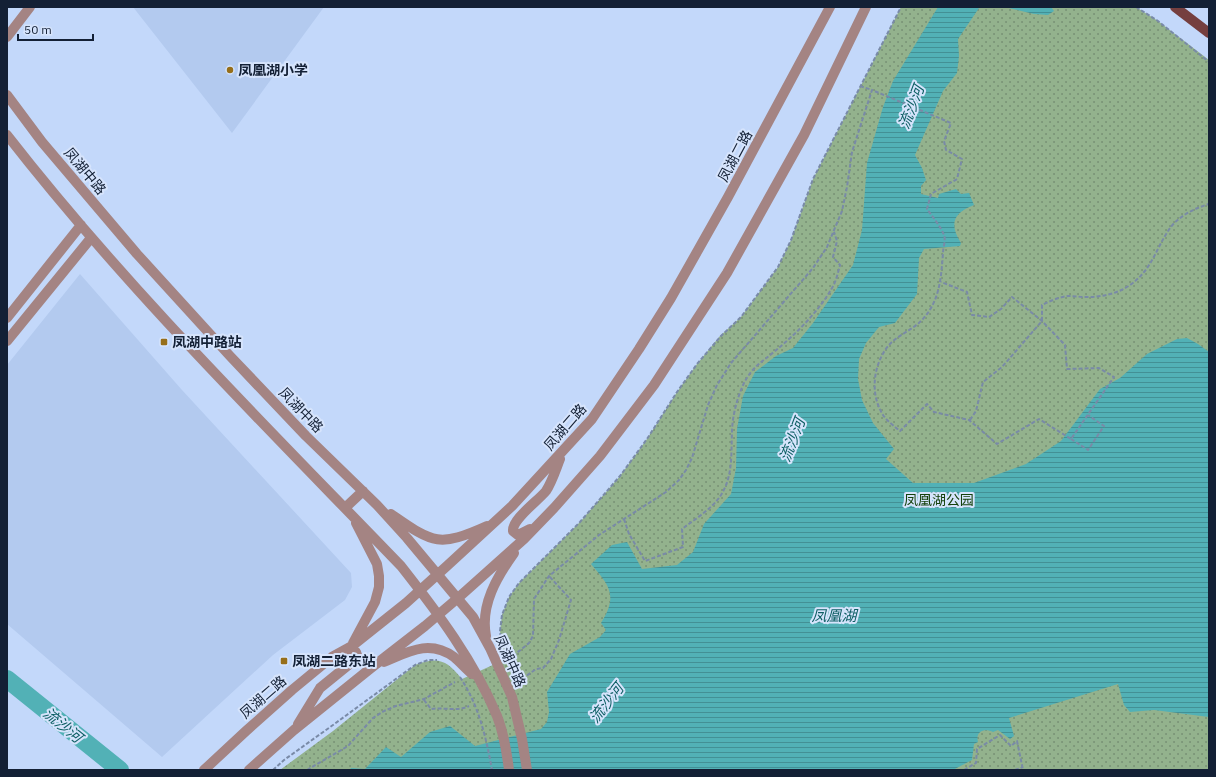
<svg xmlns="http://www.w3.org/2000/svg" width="1216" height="777" viewBox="0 0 1216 777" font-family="'IBM Plex Sans','Noto Sans SC',sans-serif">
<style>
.built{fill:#b3caef}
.grass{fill:url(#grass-dots)}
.water{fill:url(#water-rules)}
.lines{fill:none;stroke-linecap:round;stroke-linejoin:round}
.river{stroke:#52b1b6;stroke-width:18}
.path{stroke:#798aa7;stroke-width:2;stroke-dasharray:4 2;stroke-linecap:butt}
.minor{stroke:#a48483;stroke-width:10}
.major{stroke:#753f3f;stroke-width:10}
.poi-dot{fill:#966e19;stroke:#d6e4fc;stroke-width:1.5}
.labels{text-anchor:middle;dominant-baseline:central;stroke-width:4;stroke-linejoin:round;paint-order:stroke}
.poi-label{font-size:14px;font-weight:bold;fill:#132035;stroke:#d6e4fc;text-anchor:start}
.street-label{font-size:14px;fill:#132035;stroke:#d6e4fc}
.park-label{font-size:14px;fill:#15410b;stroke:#d6e4fc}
.water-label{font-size:15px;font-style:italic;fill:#0d5e63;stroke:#d6e4fc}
</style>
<defs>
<pattern id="grass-dots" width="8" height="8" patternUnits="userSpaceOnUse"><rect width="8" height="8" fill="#93b28d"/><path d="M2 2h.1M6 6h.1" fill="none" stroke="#779074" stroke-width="1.8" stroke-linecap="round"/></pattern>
<pattern id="water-rules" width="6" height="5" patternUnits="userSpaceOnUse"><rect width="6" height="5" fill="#52b1b6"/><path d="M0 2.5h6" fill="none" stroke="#439095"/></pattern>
</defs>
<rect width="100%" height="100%" fill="#c3d8fa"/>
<path class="built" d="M133,7H324L232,133Z
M80,274L182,390L351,573L352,587L345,600L273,655L162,757L7,624V365Z"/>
<path class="grass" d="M901,7H1136L1158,21L1209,60V770H280L333,731L415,665C438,656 447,660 462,679L506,659L502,648L500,631L502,615L509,597L519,583L580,522L620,476L647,439L677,392L697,364L720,336L741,317L778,267L791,240L813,179Z"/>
<path class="water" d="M938,7H985L979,8L958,39L959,56L957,73L943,91L915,155L922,168L926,180L921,186V194L938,198L939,194L956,189L961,194L969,193L974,205C953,213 949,224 961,243L960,246L924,249L919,258L917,294L895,323L879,327L866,343L859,359L858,379L862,400L873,423L894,449L886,459L913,483H974L1026,464L1061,441L1100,389L1120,378L1147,354L1177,339L1187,338L1198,344L1209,352V717L1154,710L1130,712L1124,705L1118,684L1009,718L1014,736L1010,739L998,730L993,732C985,728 975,731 978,742L974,744L972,760L953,770H350L351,768L365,769L386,747L401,757L430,732L450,726L475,746L541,729L547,722L549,712L547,692L570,654L600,637L606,630L601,623C618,596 610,586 591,564L612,545L627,542L642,569L677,565L693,552L704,524L731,494L736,468L737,429L743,396L755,372L776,356L793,348L813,323L853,265L862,230L867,163L883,107L893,81Z
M1005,7H1051L1054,11L1048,15L1034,14Z"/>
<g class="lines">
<path class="river" d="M7,679L120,770"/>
<path class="path" d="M1136,7L1158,21L1209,62
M860,86L872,90
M970,420L976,411L983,382L1002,367L1042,321V305C1050,301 1059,297 1068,296C1074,296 1080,297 1086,297C1102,297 1117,294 1130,285C1152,270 1156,248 1170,228C1179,216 1195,208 1209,204
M1071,439L1088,450L1104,426L1088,415
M624,519L629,534L645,561L683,547L682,529C695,519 712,509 721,495C733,476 731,455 732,433C732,417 737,398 744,383C753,366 761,363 775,351C796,334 819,311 832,288C836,282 838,272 840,265L833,257L837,241L834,232
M502,649L500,631L502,615L509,597L519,583L580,522L620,476L647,439L677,392L697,364L721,336L741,317L778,267L791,240L813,179L901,7
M513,656L529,643L533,636L534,599L549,576L599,535L666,492L679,480L686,470L692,458L708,405L717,385L731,363L813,268L827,247L842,211L847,187L852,152L872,90L951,123L944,141L946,150L962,159L957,179L931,194L927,209C932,216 941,227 944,235C946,240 943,248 943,253C941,278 940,302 921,321C912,330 898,335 889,345C872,365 869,398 886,419C890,423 895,427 900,431L927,404L934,412L969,420L997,444L1039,419L1071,439L1114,377L1099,368L1067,369L1065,345L1042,321L1012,297L1001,309L989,317L972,315L967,292L941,282
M460,677C479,706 486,737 492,770
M522,679L536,669L543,668L551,659L559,640L571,600L549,576
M424,700L431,709C444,707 458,712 469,706
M273,770L284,760L333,725L415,665L428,660H437
M307,770L348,746L373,718L384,711L396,706L424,699L455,682
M964,770L976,763L977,749L1000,735L1011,746L1017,741L1023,770
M1015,770L1023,767"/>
<path class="minor" d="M7,37L30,7
M7,95L42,142L137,254L230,356L306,436L377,505L407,538L473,617L490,648L512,697L522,739L527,770
M7,135C127,289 266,426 401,566C438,613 474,661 497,716C503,731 507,754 509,770
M7,318L81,225
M7,341L91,238
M345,508L363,491
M391,514C433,543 438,548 487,526
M530,529L518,535L513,531C512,519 538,501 546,491C552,482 556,469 560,459
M486,636C480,605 497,577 514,553
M353,643L375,602L379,587V576L377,564L356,523
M384,662C408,652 429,639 454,657C460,662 466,669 472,674
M298,724L320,688L352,662L357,655L356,652L353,651L343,653
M204,770L246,731L292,690L332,657L352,646L406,603L448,565L512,506L592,419L639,349L671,298L728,197L830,7
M249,770L294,730L371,668L425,626L458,598L524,539L554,508L600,456L654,385L727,273L804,135L866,7"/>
<path class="major" d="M1175,7L1209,33"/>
</g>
<g class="poi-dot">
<circle cx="230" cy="70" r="4"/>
<rect x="160" y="338" width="8" height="8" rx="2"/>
<rect x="280" y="657" width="8" height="8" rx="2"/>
</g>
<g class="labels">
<g class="poi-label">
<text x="238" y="70">凤凰湖小学</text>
<text x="172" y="342">凤湖中路站</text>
<text x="292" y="661">凤湖二路东站</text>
</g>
<g class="street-label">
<text transform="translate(735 156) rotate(-62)">凤湖二路</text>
<text transform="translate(85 171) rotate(50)">凤湖中路</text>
<text transform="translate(301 410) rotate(46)">凤湖中路</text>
<text transform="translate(565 427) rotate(-49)">凤湖二路</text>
<text transform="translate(510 661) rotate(66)">凤湖中路</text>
<text transform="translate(263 697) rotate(-41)">凤湖二路</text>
</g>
<g class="park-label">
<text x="939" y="500">凤凰湖公园</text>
</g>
<g class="water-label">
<text transform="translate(911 107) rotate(-69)">流沙河</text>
<text transform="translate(792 440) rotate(-69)">流沙河</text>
<text x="834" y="615">凤凰湖</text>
<text transform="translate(606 703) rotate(-52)">流沙河</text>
<text transform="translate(63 725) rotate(39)">流沙河</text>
</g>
</g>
<rect width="1216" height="777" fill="none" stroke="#132035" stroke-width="16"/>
<path d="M18 34v6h75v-6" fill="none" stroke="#132035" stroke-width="2"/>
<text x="24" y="34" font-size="12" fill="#132035" stroke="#d6e4fc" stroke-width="3" paint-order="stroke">50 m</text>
</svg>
